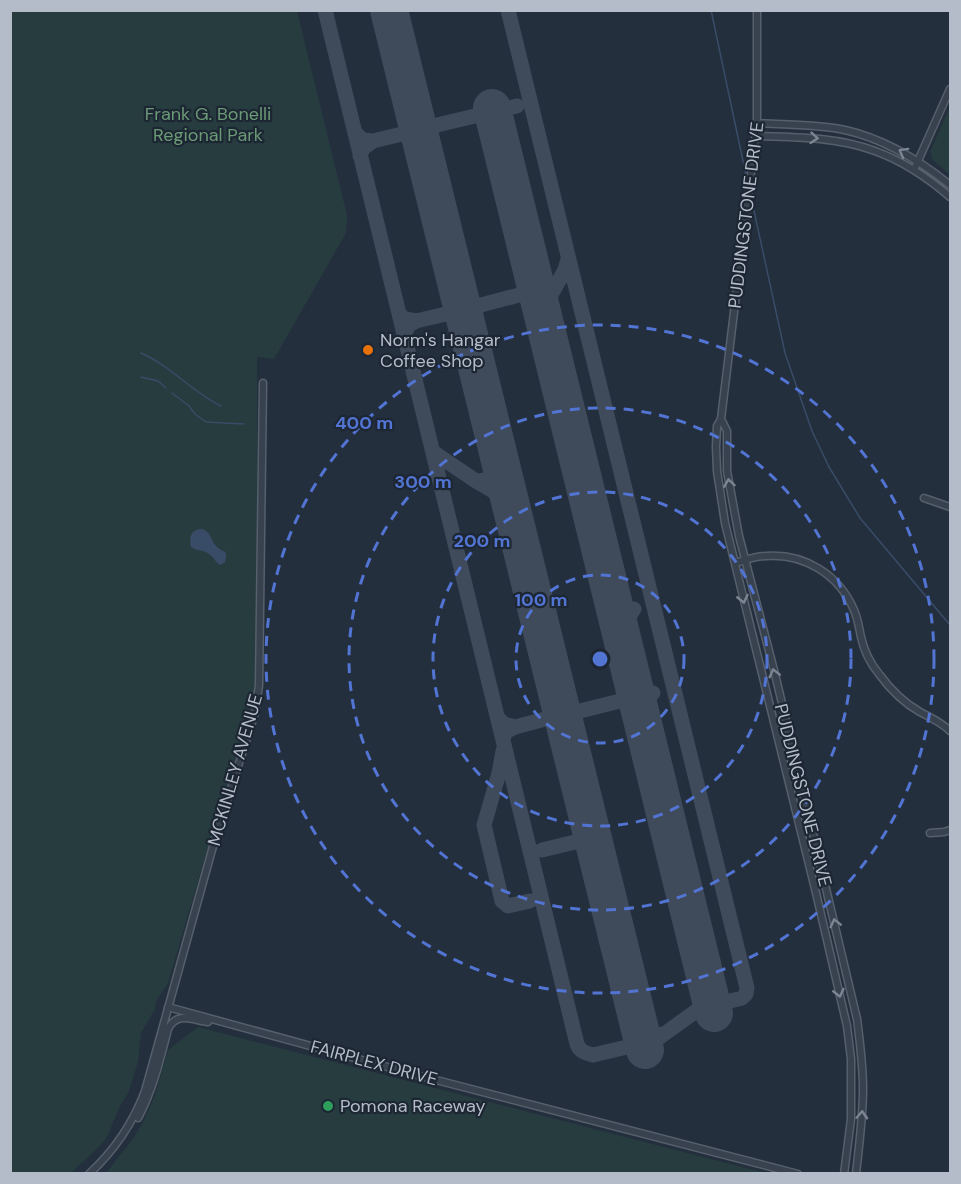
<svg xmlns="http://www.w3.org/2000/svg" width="961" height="1184" viewBox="0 0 961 1184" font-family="'DM Sans',sans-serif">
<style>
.green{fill:#263c3f}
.water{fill:#394c67}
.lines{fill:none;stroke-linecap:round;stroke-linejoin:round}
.stream{stroke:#394c67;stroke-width:1.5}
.taxiway{stroke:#3f4a5a;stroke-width:15}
.runway{stroke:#3f4a5a;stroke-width:38}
.minor-casing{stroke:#565f6c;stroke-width:9}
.minor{stroke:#38414e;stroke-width:6}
.oneway{stroke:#7c8592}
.ring{fill:none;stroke:#5274d3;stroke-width:3;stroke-dasharray:10 8}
.food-dot{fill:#e8710a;stroke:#1d2633;stroke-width:2}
.leisure-dot{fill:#2e9e5b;stroke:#1d2633;stroke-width:2}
.labels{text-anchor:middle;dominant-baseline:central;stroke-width:4.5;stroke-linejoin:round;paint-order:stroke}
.park-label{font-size:18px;fill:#6b9a76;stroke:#1d2633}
.street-label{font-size:18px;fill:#b4bcc9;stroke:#1d2633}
.poi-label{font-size:18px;fill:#b4bcc9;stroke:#1d2633;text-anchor:start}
.centre{fill:#5274d3;stroke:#1d2633;stroke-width:3}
.ring-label{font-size:18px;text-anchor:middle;font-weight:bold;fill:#5274d3;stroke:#1d2633;stroke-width:4.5;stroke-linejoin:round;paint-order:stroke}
</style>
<rect width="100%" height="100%" fill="#242f3e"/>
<path class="green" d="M10,11H297L347,215L346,233L274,359L257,357L258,655L254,696L218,813L168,983L156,1001L155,1009L141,1033L138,1062L129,1091L119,1108L108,1135L101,1145L71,1173H11Z
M950,106V175L933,160L930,152Z
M198,1027L765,1173H106L135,1136L145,1118L155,1095L168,1050Z"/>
<path class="water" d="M203,529C212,534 210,539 216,546C223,553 229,549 225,562L220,565C215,562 214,557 209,554C204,550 197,551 191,547C189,536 191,529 203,529Z"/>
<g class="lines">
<path class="stream" d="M711,10L747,180
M751,197L785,353L812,431L829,467L860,518L950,625
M141,353C171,366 192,392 221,406
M141,377L158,381L166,388
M172,393L189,406L195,414L206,422L244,424"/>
<path class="taxiway" d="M325,10L577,1044C580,1052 586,1053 593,1055L653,1041L660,1037L699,1009L742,998L746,994L747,988L508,10
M437,125L517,106
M355,133L363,140L373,141L363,148L360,156
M373,141L402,134
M423,147C425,137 427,130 437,125C427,127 421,121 415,114L411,125L402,134C412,134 417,140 423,147
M532,271C531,283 530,289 519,295C536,296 537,304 543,317
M458,288C464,299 468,304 481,305L470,314L467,328
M458,288C457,301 455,306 446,314L458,316L467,328
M481,305L519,295
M399,314L405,319L416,321L409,325L404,334
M543,314L544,307L565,270L568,259
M416,321L446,314
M433,452L476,481
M500,458C497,474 493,480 476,481L505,498L513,514
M614,604L621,611L628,612L634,609L625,623L623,641
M633,680L630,693L620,701L633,705L641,714
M633,680C638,687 643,692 653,693L645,700L641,714
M559,698L555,711L545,719L554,720L566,730
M559,701C566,707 571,711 580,711L572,717L566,727
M580,711L620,701
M498,718L504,724L515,727L505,732L503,740
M515,727L545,719
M503,751L499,773L484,825L502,901L508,906L530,901
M589,821C586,831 584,837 575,842C584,842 589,846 596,851
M542,850L575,842
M639,1029L653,1035L663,1034"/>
<path class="runway" d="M389,10L645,1050
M492,108L714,1013"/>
<defs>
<path id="minor" d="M757,10V123L721,419L717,426L716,447L717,471L725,523L816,893L847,1026L851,1059V1119L844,1174
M757,123C786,125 817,124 845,130C885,139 919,160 950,185
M756,136C796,137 837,137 875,151C903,161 928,178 950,197
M914,170L950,89
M721,419L727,431V471L739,536L775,674L857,1019C860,1042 863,1065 863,1089C863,1117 859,1145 856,1174
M924,498L950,507
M735,563C745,560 756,556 766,556C805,553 839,575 854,610C858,619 859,628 861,637C864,651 870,663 879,674C890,689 904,703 920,712C931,718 941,722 950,731
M930,833L944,832L950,830
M168,1007L413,1074L798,1174
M138,1118C153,1090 160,1060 168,1029C177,1011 192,1020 208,1022
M89,1174C115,1150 133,1123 145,1091L217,832L255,713L259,685L263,383"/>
</defs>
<use href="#minor" class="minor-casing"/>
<use href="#minor" class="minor"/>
</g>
<defs><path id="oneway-chevron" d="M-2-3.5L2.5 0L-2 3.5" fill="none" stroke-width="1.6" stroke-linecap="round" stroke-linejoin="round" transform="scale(1.5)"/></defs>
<g class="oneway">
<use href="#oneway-chevron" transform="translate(814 138) rotate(5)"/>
<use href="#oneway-chevron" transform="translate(903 152) rotate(-151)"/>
<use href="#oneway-chevron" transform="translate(729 483) rotate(-98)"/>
<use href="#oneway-chevron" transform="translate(743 599) rotate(77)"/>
<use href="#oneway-chevron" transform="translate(774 673) rotate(-104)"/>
<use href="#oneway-chevron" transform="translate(835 923) rotate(-104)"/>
<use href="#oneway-chevron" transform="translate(839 993) rotate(77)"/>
<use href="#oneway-chevron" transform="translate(862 1115) rotate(-87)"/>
</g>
<g class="ring">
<circle cx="600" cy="659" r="84"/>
<circle cx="600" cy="659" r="167"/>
<circle cx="600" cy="659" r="251"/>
<circle cx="600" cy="659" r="334"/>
</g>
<circle class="food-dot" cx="368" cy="350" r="6"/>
<circle class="leisure-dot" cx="328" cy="1106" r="6"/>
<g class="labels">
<g class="park-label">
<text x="208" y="114">Frank G. Bonelli<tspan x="208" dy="21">Regional Park</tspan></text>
</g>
<g class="street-label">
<text transform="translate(746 215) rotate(-83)">PUDDINGSTONE DRIVE</text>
<text transform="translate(235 770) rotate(-74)">MCKINLEY AVENUE</text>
<text transform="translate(803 795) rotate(76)">PUDDINGSTONE DRIVE</text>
<text transform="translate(374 1063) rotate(15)">FAIRPLEX DRIVE</text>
</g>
<g class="poi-label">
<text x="380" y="340">Norm's Hangar<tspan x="380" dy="21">Coffee Shop</tspan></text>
<text x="340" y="1106">Pomona Raceway</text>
</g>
</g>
<circle cx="600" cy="659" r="9" class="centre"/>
<g class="ring-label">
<text x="364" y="429">400 m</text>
<text x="423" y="488">300 m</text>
<text x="482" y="547">200 m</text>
<text x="541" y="606">100 m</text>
</g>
<rect width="961" height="1184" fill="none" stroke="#b4bcc9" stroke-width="24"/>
</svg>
